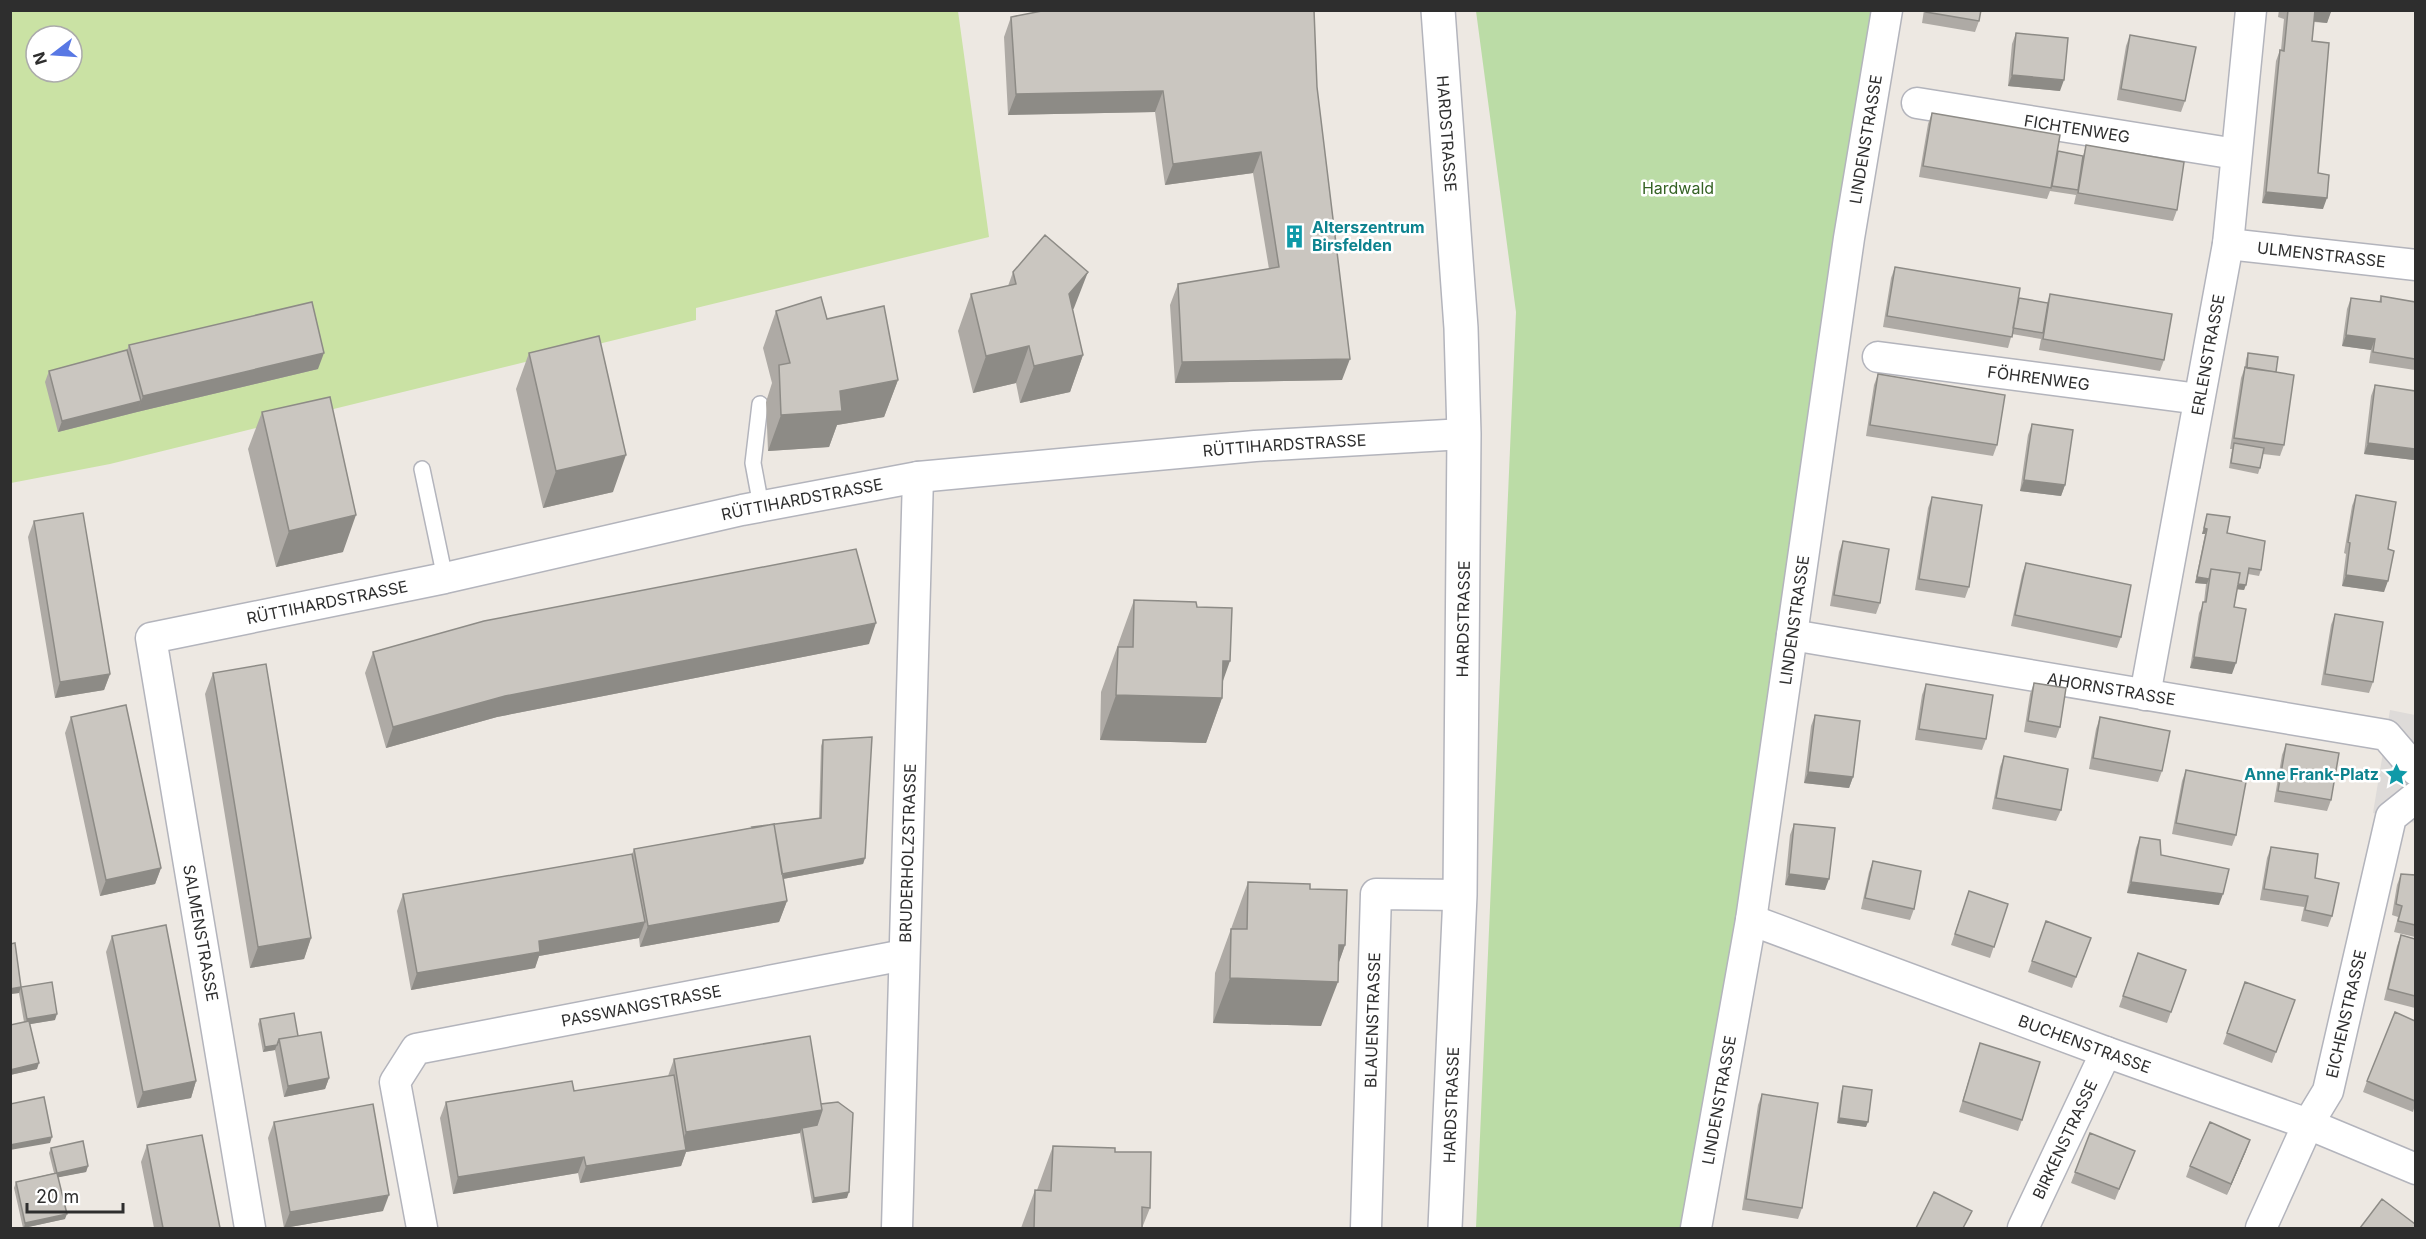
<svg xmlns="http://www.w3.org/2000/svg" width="2426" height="1239" viewBox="0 0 2426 1239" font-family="Inter,sans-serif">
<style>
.green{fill:#bbdca6}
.pitch{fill:#cae2a4;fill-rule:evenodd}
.plaza{fill:#dedbd9}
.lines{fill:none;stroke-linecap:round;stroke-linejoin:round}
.lane-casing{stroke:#b3b4bc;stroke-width:18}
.street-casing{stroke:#b3b4bc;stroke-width:33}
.secondary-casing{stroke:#b3b4bc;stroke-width:36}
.lane{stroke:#fff;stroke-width:15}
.street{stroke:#fff;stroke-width:30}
.secondary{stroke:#fff;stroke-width:33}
.wall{fill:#aeaaa5}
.shaded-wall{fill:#8d8b86}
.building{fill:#cac6c0;stroke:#8d8b86;stroke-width:1.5}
.labels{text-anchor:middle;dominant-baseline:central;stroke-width:5;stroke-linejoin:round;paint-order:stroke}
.street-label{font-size:16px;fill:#2e2e2e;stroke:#fff}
.park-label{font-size:16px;fill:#356325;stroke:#fff}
.culture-label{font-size:16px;font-weight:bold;fill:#0d838f;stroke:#fff;text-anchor:start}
</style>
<rect width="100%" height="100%" fill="#ede8e2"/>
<path class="green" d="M1476,11H1887L1696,1228H1476L1516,312Z"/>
<path class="pitch" d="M11,11H958L989,237L696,308V320L110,464L11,483ZM36,36H72V72H36Z"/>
<path class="plaza" d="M2390,710L2415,715V823L2373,813Z"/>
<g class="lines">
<defs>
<path id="lane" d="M760,404L753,463L761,506
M422,469L445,578"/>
<g id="street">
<path id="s1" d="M1917,103L2236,154"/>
<path id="s2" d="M2228,244L2416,265"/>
<path id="s3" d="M1878,357L2199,399"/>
<path id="s4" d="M1792,635L2386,735L2416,770"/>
<path id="s5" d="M2145,695L2228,244L2251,10"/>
<path id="s6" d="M1751,920L2106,1052L2308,1124L2416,1169"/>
<path id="s7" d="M250,1228L151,638L445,578L742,510L918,477L1255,446L1464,434"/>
<path id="s8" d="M422,1228L395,1082L416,1049L904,955"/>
<path id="s9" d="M897,1228L918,477"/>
<path id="s10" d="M1366,1228L1376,894L1460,895"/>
<path id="s11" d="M1696,1228L1751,920L1849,238L1887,10"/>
<path id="s12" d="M2023,1228L2106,1052"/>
<path id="s13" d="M2261,1228L2308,1124L2328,1091L2391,817L2416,797"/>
</g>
<g id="secondary">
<path id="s14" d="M1438,10L1461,328L1464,434L1460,895L1445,1228"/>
</g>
</defs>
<use href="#lane" class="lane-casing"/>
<use href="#street" class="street-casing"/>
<use href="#secondary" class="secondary-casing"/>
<use href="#lane" class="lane"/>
<use href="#street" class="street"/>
<use href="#secondary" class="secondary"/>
</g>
<path class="wall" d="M1924,10H1981L1979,21L1975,32L1922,23Z
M2279,10H2331L2327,23L2314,22L2312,41L2318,173L2323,209L2262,203L2276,61L2280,50H2281L2284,19L2278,17Z
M1011,17L1317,87L1342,380L1175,383L1170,305L1178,284L1269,269L1253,173L1165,185L1155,112L1008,115L1004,37Z
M2016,33L2060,91L2008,86L2012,44Z
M2130,35L2185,101L2181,112L2117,100L2126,46Z
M1932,113L2058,151L2083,156L2086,145L2177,210L2173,221L2074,204L2076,195L2050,191L2047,199L1919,177L1928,124Z
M1895,267L2019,298L2047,303L2050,294L2164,360L2160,371L2039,350L2041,339L2012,334L2008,348L1883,327L1891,278Z
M1013,272L1074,308L1072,310L1083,355L1070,392L1020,403L1016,383L973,393L958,331L971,294L1008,286Z
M2381,296L2415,302V370L2369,363L2371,350L2342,346L2347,309L2351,298L2379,302Z
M776,311L827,319L898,380L884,417L837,425L829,447L768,451L766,402L772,383L763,348Z
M129,345L318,369L137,412L58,432L45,382L49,371L127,350Z
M529,353L613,492L543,508L516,389Z
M2248,353L2276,372L2284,445L2280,456L2263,454L2260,468L2258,474L2229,468L2232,449H2230L2241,378L2245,367L2246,359Z
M1878,374L1997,445L1993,456L1866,436L1874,385Z
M2375,385L2414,460L2364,454L2371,396Z
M262,412L343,552L276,567L248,449Z
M2032,424L2065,485L2061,496L2020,491L2028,435Z
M2356,495L2388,549L2384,592L2342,586L2346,554L2344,553L2352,506Z
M1932,497L1969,587L1965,598L1915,590L1928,508Z
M2207,514L2227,533L2261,570L2259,576L2248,574L2244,590L2237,589L2234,607L2232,674L2190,668L2199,613L2204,602L2206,584L2195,583L2205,534H2202Z
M34,521L110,674L104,690L55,698L28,537Z
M1843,541L1880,603L1876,614L1830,606L1839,552Z
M2026,563L2121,637L2117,648L2011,626L2022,574Z
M1134,600L1197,607L1223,682L1222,698L1206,743L1100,740L1101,692Z
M2335,614L2373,682L2369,693L2321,685L2331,625Z
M869,644L497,717L386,748L365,673L373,652Z
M213,673L311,938L304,959L250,968L205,694Z
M2034,683L2060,727L2056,738L2024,732L2030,694Z
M1926,684L1986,739L1982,750L1915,740L1922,695Z
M1815,715L1853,777L1849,788L1804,783L1811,726Z
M71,717L161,868L155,884L100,896L65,733Z
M2100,717L2162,771L2158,782L2089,769L2096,729Z
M823,740L865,858L863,864L783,879L787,901L779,922L640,947L639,938L539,956L535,968L411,990L397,911L403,894L632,854L634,849L752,828V827L819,818L821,746Z
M2286,744L2331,800L2327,811L2274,802L2282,755Z
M2004,756L2061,810L2056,821L1992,809L2000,767Z
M2186,770L2236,835L2232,846L2172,834L2182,781Z
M1794,824L1825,890L1785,885L1790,835Z
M2140,837L2161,855L2219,905L2127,893L2136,848Z
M2271,847L2315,878L2332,916L2328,927L2301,921L2304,907L2260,900L2267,858Z
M1873,861L1914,909L1910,920L1861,909L1869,872Z
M2415,872V937L2394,932L2398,917L2392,915L2397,885L2401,874L2415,875Z
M1248,882L1310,889L1345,945L1338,964L1321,1026L1213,1023L1215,973Z
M1969,891L2008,904L1990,958L1951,945Z
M2046,921L2091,938L2072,988L2028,972Z
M2401,935L2415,939V1008L2384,1000L2397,946Z
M112,936L196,1081L191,1098L137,1108L106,952Z
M10,944L21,987L55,1020L30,1024L37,1069L10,1075V1025L24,1022L19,993L10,994Z
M2138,953L2186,970L2167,1023L2119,1007Z
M2245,982L2295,1000L2272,1063L2223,1044Z
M260,1019L298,1036L329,1078L325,1089L284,1097L275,1050L263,1052L258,1024Z
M2415,1021V1105L2413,1112L2363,1092L2367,1081Z
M1980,1043L2022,1120L2018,1131L1959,1112Z
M674,1059L821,1104L847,1198L812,1203L800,1133L686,1152L681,1166L580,1183L578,1173L453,1194L440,1118L446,1102L574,1091L668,1076Z
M1843,1086L1866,1127L1837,1123L1841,1092Z
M1762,1094L1802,1208L1798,1219L1742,1210L1758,1105Z
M274,1122L383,1211L284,1228L268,1138Z
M2090,1133L2135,1151L2115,1200L2071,1183Z
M147,1145L220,1228H154L141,1162Z
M1053,1146L1115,1152L1150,1208L1142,1228H1021L1035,1190H1037Z
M51,1148L88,1166L86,1172L58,1177L65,1219L23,1228L14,1188L16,1182L54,1173L49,1153Z
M2246,1151L2227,1195L2186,1177L2190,1166Z"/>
<path class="shaded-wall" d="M2315,10L2331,12L2327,23L2311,21Z
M2012,75L2064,80L2060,91L2008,86Z
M1163,91L1155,112L1008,115L1016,94Z
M1261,152L1253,173L1165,185L1173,164Z
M2266,192L2327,198L2323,209L2262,203Z
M1088,272L1074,308L1055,331L1069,294Z
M2346,335L2375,339L2371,350L2342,346Z
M1029,346L1016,383L973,393L986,356Z
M324,353L318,369L137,412L143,396Z
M1083,355L1070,392L1020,403L1034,366Z
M1350,359L1342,380L1175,383L1182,362Z
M898,380L884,417L837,425L829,447L768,451L781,415L840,391Z
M141,401L137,412L58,432L62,421Z
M2368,443L2415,449V455L2414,460L2364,454Z
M626,455L613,492L543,508L556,471Z
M2024,480L2065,485L2061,496L2020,491Z
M356,515L343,552L276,567L289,531Z
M2204,528L2207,529L2205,534H2202Z
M2346,575L2388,581L2384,592L2342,586Z
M2197,577L2209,579L2207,584L2195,583Z
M2237,583L2246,585L2244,590L2235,589Z
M876,623L869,644L497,717L386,748L393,727L505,696Z
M2194,657L2236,663L2232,674L2190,668Z
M1223,661H1230L1217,698H1222L1206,743L1100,740L1116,695Z
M110,674L104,690L55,698L60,682Z
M1808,772L1853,777L1849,788L1804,783Z
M865,858L863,864L772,881L775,876Z
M161,868L155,884L100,896L106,880Z
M1789,874L1829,879L1825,890L1785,885Z
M2131,882L2223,894L2219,905L2127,893Z
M787,901L779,922L640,947L648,926Z
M645,922L639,938L539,956L535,968L411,990L417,973L539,941Z
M311,938L304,959L250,968L258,947Z
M1339,945H1345L1332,982H1338L1321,1026L1213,1023L1230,978Z
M21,987L19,993L10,994V989Z
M57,1014L55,1020L25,1025L27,1019Z
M277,1045L275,1050L263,1052L265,1047Z
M39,1063L37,1069L10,1075V1070Z
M329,1078L325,1089L284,1097L288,1086Z
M196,1081L191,1098L137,1108L143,1092Z
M822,1110L815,1131L802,1128L800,1133L686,1152L681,1166L580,1183L586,1166L679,1151L686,1132Z
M1839,1118L1868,1122L1866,1127L1837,1123Z
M52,1137L50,1143L10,1150V1145Z
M2250,1140L2246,1151L2227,1195L2231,1184Z
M584,1157L578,1173L453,1194L458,1177Z
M88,1166L86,1172L55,1178L57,1173Z
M849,1192L847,1198L812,1203L814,1198Z
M389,1195L383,1211L284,1228L290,1212Z
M67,1214L65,1219L24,1228L25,1223Z"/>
<path class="building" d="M1047,10H1314L1317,87L1350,359L1182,362L1178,284L1279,267L1261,152L1173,164L1163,91L1016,94L1011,17Z
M1926,10H1981L1979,21L1926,12Z
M2288,10H2315L2312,41L2329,43L2318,173L2329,175L2327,198L2266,192L2280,50L2284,51Z
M2016,33L2068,38L2064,80L2012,75Z
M2130,35L2196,47L2185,101L2121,89Z
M1932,113L2060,135L2051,188L1923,166Z
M2086,145L2184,162L2177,210L2078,193Z
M2058,151L2083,156L2078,190L2052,186Z
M1045,235L1088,272L1069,294L1083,355L1034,366L1029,346L986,356L971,294L1016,284L1013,272Z
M1895,267L2020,288L2012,337L1887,316Z
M2050,294L2172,314L2164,360L2043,339Z
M2381,296L2415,302V359L2373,352L2375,339L2346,335L2351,298L2381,302Z
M821,297L827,319L884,306L898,380L840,391L842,411L781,415L779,365L790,363L776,311Z
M2019,298L2048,303L2043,333L2013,328Z
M312,302L324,353L143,396L129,345Z
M599,336L626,455L556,471L529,353Z
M127,350L141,401L62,421L49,371Z
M2248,353L2278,357L2276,372L2247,368Z
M2245,367L2294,375L2284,445L2234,438Z
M1878,374L2005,395L1997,445L1870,425Z
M2375,385L2415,391V449L2368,443Z
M330,397L356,515L289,531L262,412Z
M2032,424L2073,430L2065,485L2024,480Z
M2234,443L2264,448L2260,468L2231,463Z
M2356,495L2396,502L2388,549L2394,551L2388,581L2346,575L2350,543L2348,542Z
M1932,497L1982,505L1969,587L1919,579Z
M83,513L110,674L60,682L34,521Z
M2207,514L2230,517L2227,533L2265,541L2261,570L2249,568L2246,585L2238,584L2240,573L2211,569L2209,579L2197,577L2207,529L2204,528Z
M1843,541L1889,549L1880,603L1834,595Z
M856,549L876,623L505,696L393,727L373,652L484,621Z
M2026,563L2131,585L2121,637L2015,615Z
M2211,569L2240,573L2234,607L2246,609L2236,663L2194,657L2203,602H2206Z
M1134,600L1196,602L1197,607L1232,608L1230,661H1223L1222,698L1116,695L1118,647H1133Z
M2335,614L2383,622L2373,682L2325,674Z
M266,664L311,938L258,947L213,673Z
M2034,683L2066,688L2060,727L2028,721Z
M1926,684L1993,695L1986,739L1919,729Z
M126,705L161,868L106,880L71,717Z
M1815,715L1860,721L1853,777L1808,772Z
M2100,717L2170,731L2162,771L2093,758Z
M872,737L865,858L782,874L774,824L753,828L752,827L821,818L823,740Z
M2286,744L2339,753L2331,800L2278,791Z
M2004,756L2068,769L2061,810L1996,798Z
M2186,770L2246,782L2236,835L2176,823Z
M774,824L787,901L648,926L634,849Z
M1794,824L1835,828L1829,879L1789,874Z
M2140,837L2160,840L2161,855L2229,869L2223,894L2131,882Z
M2271,847L2318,854L2315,878L2339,883L2332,916L2305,910L2308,896L2264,889Z
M632,854L645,922L539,941L540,952L417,973L403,894Z
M1873,861L1921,871L1914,909L1865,898Z
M2401,874L2415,875V925L2398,921L2402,906L2396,904Z
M1248,882L1310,884V889L1347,890L1345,945H1339L1338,982L1230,978L1231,929H1247Z
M1969,891L2008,904L1994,947L1955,934Z
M2046,921L2091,938L2076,977L2032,961Z
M166,925L196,1081L143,1092L112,936Z
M2401,935L2415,939V996L2388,989Z
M15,943L21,987L10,989V944Z
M2138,953L2186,970L2171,1012L2123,996Z
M52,982L57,1014L27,1019L21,987Z
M2245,982L2295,1000L2276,1052L2227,1033Z
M2395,1012L2415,1021V1101L2367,1081Z
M294,1013L298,1036L279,1039L277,1045L265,1047L260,1019Z
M29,1021L39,1063L10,1070V1025Z
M321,1032L329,1078L288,1086L279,1039Z
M810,1036L822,1110L686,1132L674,1059Z
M1980,1043L2040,1062L2022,1120L1963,1101Z
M674,1075L686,1150L586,1166L584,1157L458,1177L446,1102L572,1081L574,1091Z
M1843,1086L1872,1090L1868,1122L1839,1118Z
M1762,1094L1818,1103L1802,1208L1746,1199Z
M44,1097L52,1137L10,1145V1104Z
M838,1102L853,1113L849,1192L814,1198L802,1128L817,1125L822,1110L821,1104Z
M373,1104L389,1195L290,1212L274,1122Z
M2210,1122L2250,1140L2231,1184L2190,1166Z
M2090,1133L2135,1151L2119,1189L2075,1172Z
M202,1135L220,1228H163L147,1145Z
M83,1141L88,1166L57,1173L67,1214L25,1223L16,1182L57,1173L51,1148Z
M1053,1146L1115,1148V1152H1151L1150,1208L1142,1207V1228H1034L1035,1190L1051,1191Z
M1934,1192L1972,1211L1963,1228H1916Z
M2382,1199L2415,1224V1228H2360Z"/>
<defs>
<symbol id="building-bare" viewBox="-9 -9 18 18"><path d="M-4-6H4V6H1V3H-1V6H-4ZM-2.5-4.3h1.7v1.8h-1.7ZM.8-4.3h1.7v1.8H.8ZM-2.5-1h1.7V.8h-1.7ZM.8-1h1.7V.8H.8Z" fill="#0f9aa8" stroke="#fff" stroke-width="2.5" paint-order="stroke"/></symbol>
<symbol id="sight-bare" viewBox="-9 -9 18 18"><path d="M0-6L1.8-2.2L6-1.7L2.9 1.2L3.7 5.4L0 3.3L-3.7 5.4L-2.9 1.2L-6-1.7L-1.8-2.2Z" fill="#0f9aa8" stroke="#fff" stroke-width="2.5" paint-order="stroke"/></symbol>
</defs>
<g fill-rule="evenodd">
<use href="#building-bare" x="1278" y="220" width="33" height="33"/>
<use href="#sight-bare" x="2380" y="758" width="33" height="33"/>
</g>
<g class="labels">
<g class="street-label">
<text stroke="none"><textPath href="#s1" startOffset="162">FICHTENWEG</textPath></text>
<text stroke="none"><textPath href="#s14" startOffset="124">HARDSTRASSE</textPath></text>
<text stroke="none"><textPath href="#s11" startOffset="1102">LINDENSTRASSE</textPath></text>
<text stroke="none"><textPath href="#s2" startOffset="94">ULMENSTRASSE</textPath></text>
<text stroke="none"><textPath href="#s5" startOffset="346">ERLENSTRASSE</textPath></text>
<text stroke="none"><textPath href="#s3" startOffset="162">FÖHRENWEG</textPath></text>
<text stroke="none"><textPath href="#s7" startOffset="1750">RÜTTIHARDSTRASSE</textPath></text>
<text stroke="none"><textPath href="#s7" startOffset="1264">RÜTTIHARDSTRASSE</textPath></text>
<text stroke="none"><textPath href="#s7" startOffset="778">RÜTTIHARDSTRASSE</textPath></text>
<text transform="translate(1463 619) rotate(-89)">HARDSTRASSE</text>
<text stroke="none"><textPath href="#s11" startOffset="616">LINDENSTRASSE</textPath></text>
<text stroke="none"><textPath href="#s4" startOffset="324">AHORNSTRASSE</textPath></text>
<text stroke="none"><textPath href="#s9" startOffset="375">BRUDERHOLZSTRASSE</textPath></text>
<text transform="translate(201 933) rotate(80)">SALMENSTRASSE</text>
<text stroke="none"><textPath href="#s8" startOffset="417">PASSWANGSTRASSE</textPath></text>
<text stroke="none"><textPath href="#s13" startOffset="232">EICHENSTRASSE</textPath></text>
<text stroke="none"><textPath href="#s10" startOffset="208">BLAUENSTRASSE</textPath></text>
<text stroke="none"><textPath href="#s6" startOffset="356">BUCHENSTRASSE</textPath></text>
<text stroke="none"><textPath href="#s11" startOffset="130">LINDENSTRASSE</textPath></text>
<text transform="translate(1451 1105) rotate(-88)">HARDSTRASSE</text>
<text stroke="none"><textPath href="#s12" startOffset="98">BIRKENSTRASSE</textPath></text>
</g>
<g class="park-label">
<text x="1678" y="188">Hardwald</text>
</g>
<g class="culture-label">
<text x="1312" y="227">Alterszentrum<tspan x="1312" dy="18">Birsfelden</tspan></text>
<text x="2379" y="774" text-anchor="end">Anne Frank-Platz</text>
</g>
</g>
<rect width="2426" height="1239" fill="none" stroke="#2e2e2e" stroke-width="24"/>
<g transform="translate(54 54) rotate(253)"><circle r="28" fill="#ffffff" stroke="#ababab" stroke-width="1.5"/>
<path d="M0-4.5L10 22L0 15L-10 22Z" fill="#5878e4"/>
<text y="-9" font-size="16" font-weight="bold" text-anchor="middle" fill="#2e2e2e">N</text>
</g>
<path d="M27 1203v9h96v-9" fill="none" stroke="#2e2e2e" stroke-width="3"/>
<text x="36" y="1203" font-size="18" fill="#2e2e2e" stroke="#ffffff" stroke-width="4.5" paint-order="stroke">20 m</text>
</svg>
